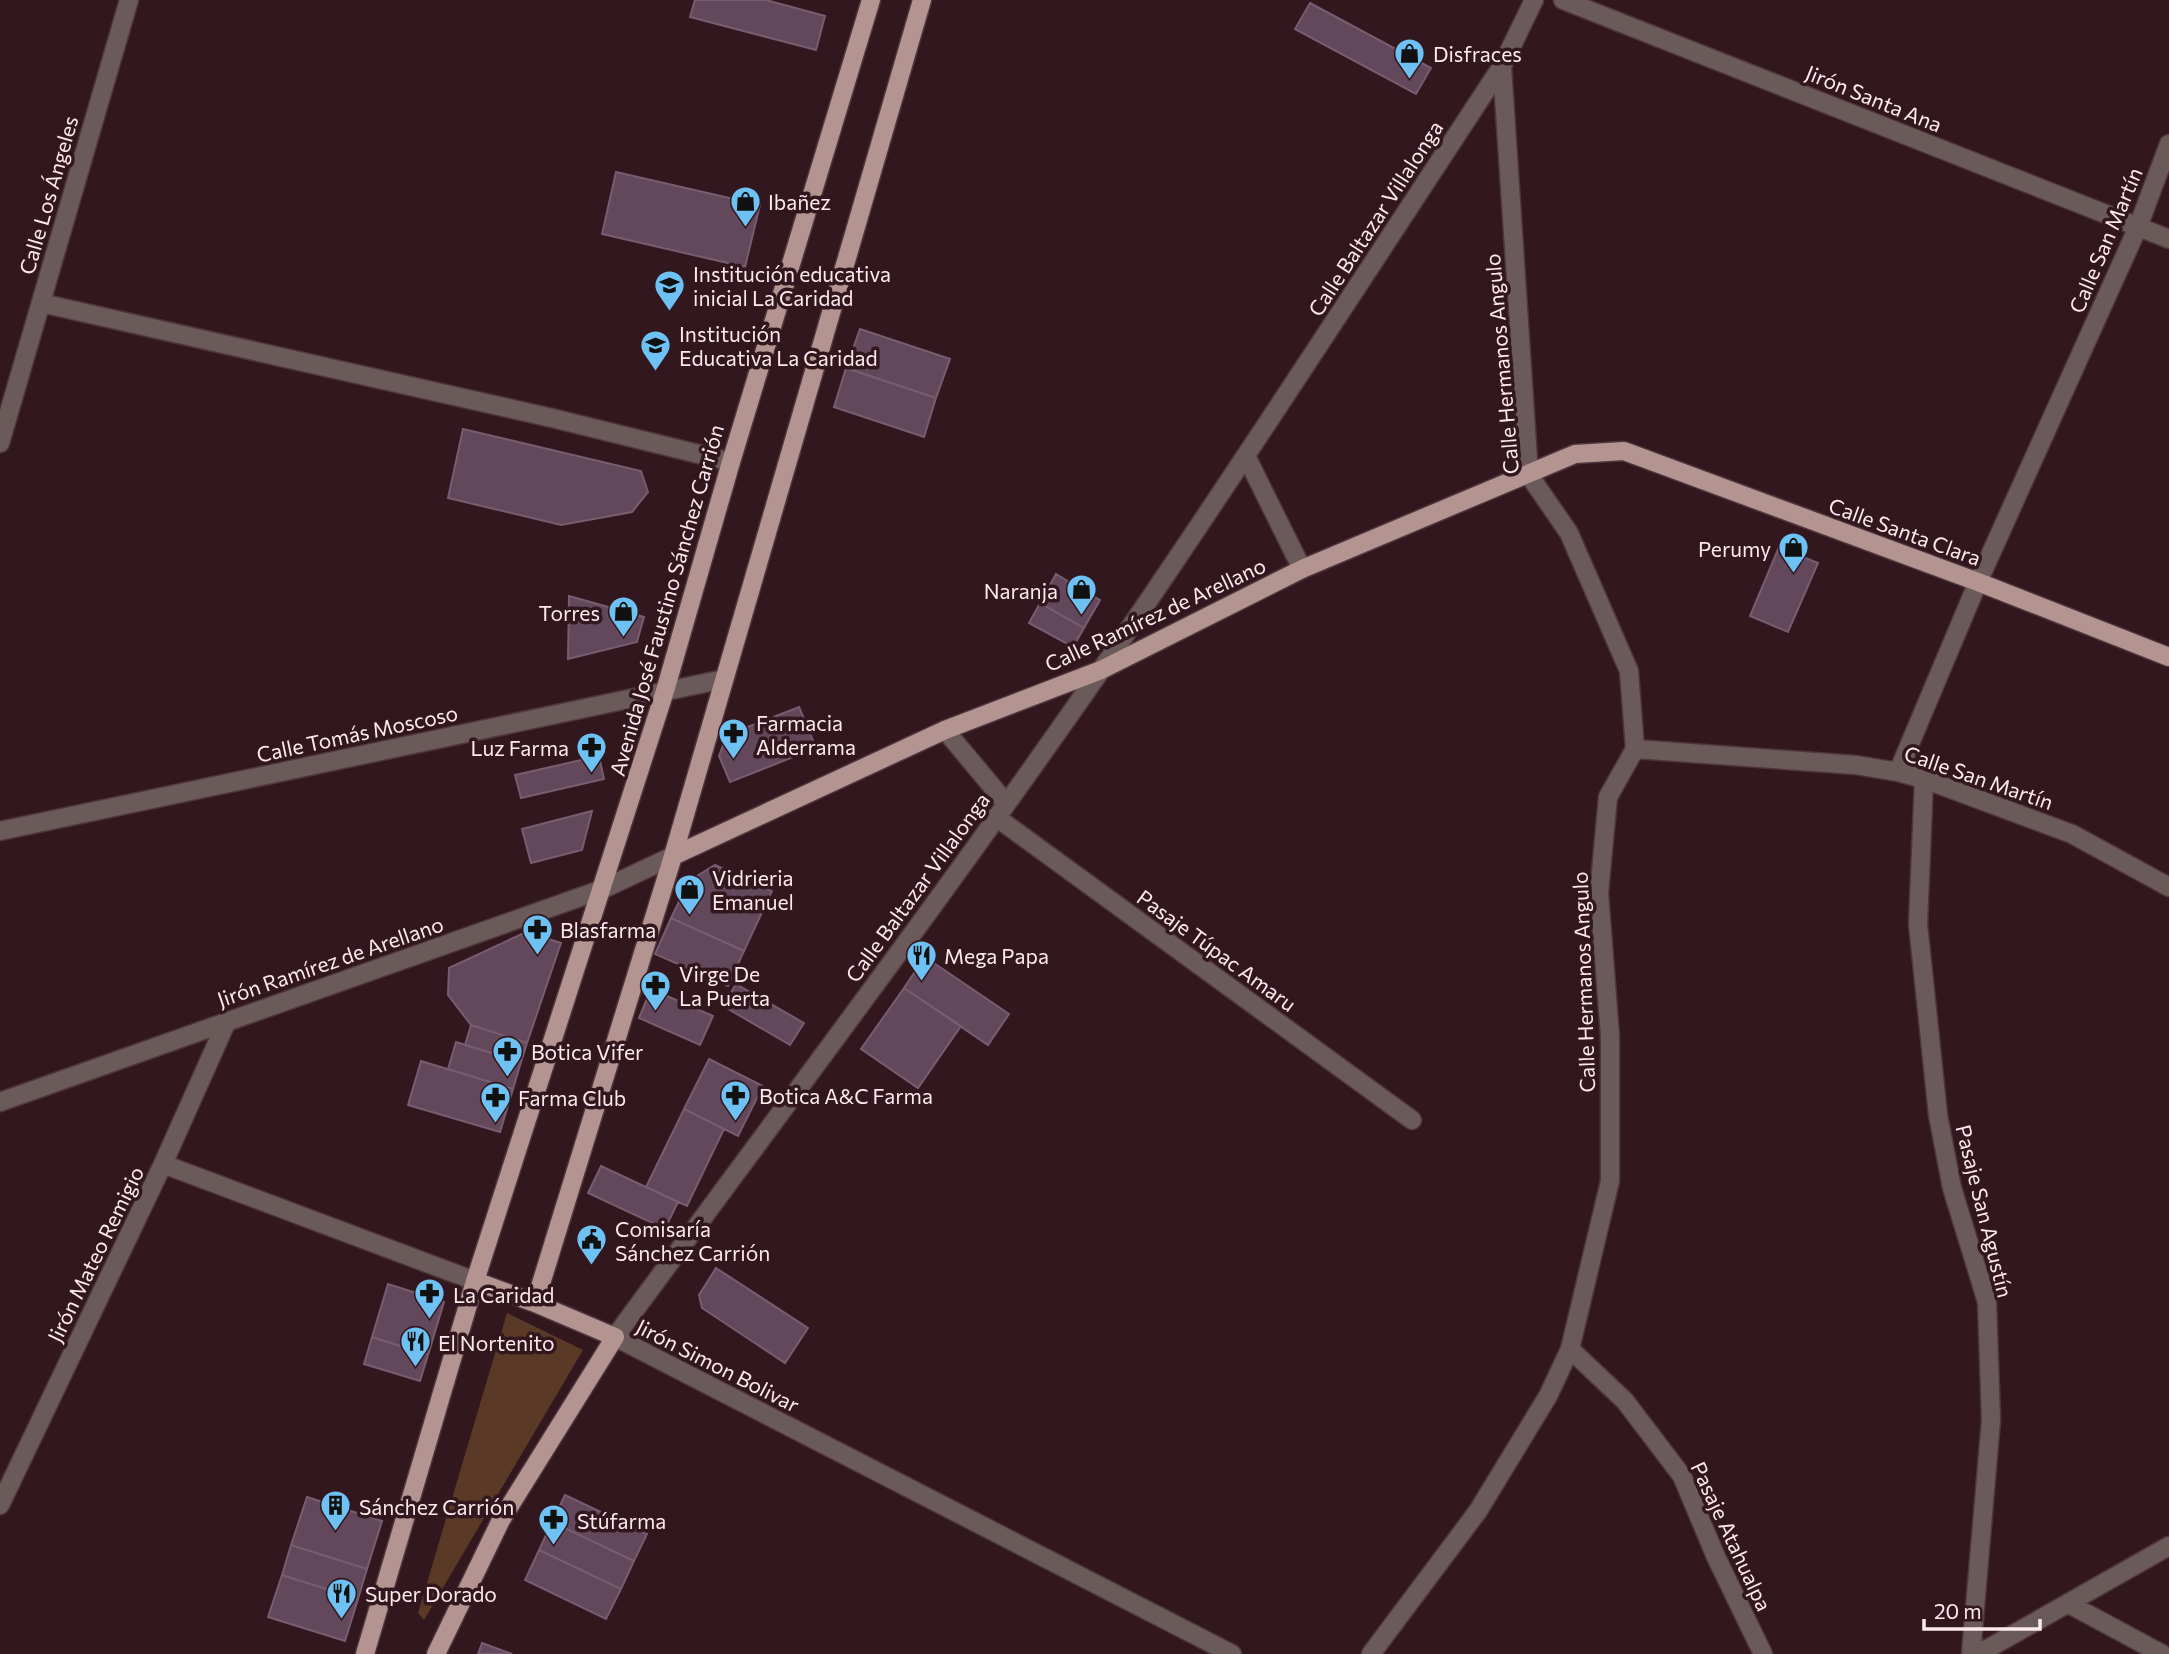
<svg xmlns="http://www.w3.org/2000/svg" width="2169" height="1654" viewBox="0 0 2169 1654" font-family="Commissioner,sans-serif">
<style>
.green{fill:#5a3926}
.building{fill:#63485c;stroke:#785c70;stroke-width:2}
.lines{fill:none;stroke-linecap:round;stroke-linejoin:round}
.minor-casing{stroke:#4f353c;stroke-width:21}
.major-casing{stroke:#4f353c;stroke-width:21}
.minor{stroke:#6a5a59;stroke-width:18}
.major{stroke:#b49490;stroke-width:18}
.labels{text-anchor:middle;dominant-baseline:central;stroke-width:7;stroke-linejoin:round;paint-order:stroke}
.poi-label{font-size:21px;fill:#feeaee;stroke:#32171f;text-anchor:start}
.street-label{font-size:21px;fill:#feeaee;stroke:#32171f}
</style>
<rect width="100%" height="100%" fill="#32171f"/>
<path class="green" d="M507,1313L583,1350L424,1620L418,1613Z"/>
<path class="building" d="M695,0H766L825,16L816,50L690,17Z
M1310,3L1431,68L1416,94L1295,29Z
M616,172L760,205L745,267L602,234Z
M860,329L950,359L936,398L846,368Z
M846,368L936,398L924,437L834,407Z
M463,429L641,471L648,492L632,512L561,525L448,498Z
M1779,547L1818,563L1788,632L1750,616Z
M1056,574L1100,600L1084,628L1040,603Z
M569,596L644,617L637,642L568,659Z
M1040,603L1084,628L1073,647L1029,623Z
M799,707L816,748L730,782L719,756L727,735Z
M599,756L604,779L521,798L515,775Z
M592,811L582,850L531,863L522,829Z
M715,865L772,891L744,951L671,918L689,881Z
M671,918L744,951L728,986L655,954Z
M526,932L561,943L527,1043L471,1025L448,995L449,968Z
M925,957L1009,1014L988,1045L904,988Z
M736,984L804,1023L790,1045L723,1006Z
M904,988L961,1026L918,1088L861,1049Z
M651,989L713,1016L700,1045L639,1018Z
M471,1025L527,1043L521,1062L465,1045Z
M456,1042L521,1062L513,1089L448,1069Z
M709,1059L763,1086L738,1136L684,1109Z
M421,1061L513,1089L500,1132L408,1105Z
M684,1109L724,1129L687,1206L646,1187Z
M601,1166L678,1202L665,1229L588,1193Z
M716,1268L808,1328L785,1363L702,1308L699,1295Z
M388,1284L444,1302L428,1355L372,1337Z
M372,1337L428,1355L420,1381L364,1364Z
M565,1495L647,1534L634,1561L552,1522Z
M307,1497L382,1521L367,1569L291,1545Z
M552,1522L634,1561L621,1589L539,1550Z
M291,1545L367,1569L358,1599L282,1575Z
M539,1550L621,1589L606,1619L525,1580Z
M282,1575L358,1599L345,1641L268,1617Z
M482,1643L512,1654H478Z"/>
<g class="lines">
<defs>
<path id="minor" d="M1563,0L2169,239
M41,303L552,418L731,462
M0,443L129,0
M1246,456L1302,569
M945,730L1006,803
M1635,749L1856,765L1898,772L1924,779L2072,834L2169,887
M1898,772L1978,582L2138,227L2169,144
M1924,779L1918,924L1938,1115L1952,1188L1987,1302L1991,1420L1971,1654
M996,817L1412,1120
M0,831L724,679
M0,1102L603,889L673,856
M163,1164L475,1281
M1570,1349L1625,1401L1682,1476L1716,1557L1763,1654
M0,1505L163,1164L227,1021
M2069,1604L2162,1654
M1232,1654L615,1337C778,1115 944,896 1101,670C1238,471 1369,268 1502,66L1534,0
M1371,1654L1478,1511L1548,1396L1570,1349L1610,1181V1036L1599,893L1608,797L1635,749L1629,671L1569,533L1529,475L1502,66
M1975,1654L1989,1648L2169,1546"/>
<path id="major" d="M673,856L945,730L1101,670L1302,569L1575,454L1624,451L1978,582L2169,657
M535,1303L673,856L922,0
M365,1654L475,1281L665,691L731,462L871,0
M436,1654L501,1520L615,1337L535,1303L475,1281"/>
</defs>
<use href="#minor" class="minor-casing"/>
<use href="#major" class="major-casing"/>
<use href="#minor" class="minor"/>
<use href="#major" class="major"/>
</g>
<defs>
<symbol id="shop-pin" viewBox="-11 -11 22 30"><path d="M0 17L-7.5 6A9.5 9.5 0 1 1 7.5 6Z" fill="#6ec2f3" stroke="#32171f"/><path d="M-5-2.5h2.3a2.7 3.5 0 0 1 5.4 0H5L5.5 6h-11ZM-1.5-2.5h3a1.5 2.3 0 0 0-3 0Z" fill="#111"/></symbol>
<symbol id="school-pin" viewBox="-11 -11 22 30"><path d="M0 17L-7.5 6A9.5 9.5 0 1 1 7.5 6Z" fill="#6ec2f3" stroke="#32171f"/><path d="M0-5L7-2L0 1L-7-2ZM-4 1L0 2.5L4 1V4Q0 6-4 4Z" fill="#111"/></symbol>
<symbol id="pharmacy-pin" viewBox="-11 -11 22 30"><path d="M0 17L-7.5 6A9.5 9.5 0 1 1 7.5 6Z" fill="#6ec2f3" stroke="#32171f"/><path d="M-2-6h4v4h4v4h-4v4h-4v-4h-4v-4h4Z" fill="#111"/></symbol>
<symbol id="restaurant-pin" viewBox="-11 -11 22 30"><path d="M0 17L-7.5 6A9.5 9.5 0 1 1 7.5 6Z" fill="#6ec2f3" stroke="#32171f"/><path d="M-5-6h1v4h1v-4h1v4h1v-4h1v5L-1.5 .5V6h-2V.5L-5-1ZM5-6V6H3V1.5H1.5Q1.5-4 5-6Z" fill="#111"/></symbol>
<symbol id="civic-pin" viewBox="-11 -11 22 30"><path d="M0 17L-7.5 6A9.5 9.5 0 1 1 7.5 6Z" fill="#6ec2f3" stroke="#32171f"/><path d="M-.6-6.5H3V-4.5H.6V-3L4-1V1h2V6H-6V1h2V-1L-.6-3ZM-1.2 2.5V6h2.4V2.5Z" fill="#111"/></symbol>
<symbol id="building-pin" viewBox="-11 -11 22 30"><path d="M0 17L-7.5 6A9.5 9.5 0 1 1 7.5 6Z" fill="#6ec2f3" stroke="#32171f"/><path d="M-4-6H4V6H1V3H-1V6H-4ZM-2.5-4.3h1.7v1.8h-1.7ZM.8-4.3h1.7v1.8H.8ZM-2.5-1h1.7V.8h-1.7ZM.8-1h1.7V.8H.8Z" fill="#111"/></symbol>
</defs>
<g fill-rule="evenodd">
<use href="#shop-pin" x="1392" y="36" width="35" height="47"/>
<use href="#shop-pin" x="728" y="184" width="35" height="47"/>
<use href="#school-pin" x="652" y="268" width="35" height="47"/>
<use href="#school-pin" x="638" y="328" width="35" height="47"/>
<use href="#shop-pin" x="1776" y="530" width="35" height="47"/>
<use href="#shop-pin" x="1064" y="572" width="35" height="47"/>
<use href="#shop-pin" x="606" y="594" width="35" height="47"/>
<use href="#pharmacy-pin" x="716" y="716" width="35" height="47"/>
<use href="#pharmacy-pin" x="574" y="730" width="35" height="47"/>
<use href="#shop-pin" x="672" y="872" width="35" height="47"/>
<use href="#pharmacy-pin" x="520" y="912" width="35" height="47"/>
<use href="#restaurant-pin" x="904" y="938" width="35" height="47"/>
<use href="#pharmacy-pin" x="638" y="968" width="35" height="47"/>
<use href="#pharmacy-pin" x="490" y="1034" width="35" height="47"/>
<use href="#pharmacy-pin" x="718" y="1078" width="35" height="47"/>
<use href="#pharmacy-pin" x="478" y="1080" width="35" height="47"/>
<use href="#civic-pin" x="574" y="1222" width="35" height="47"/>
<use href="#pharmacy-pin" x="412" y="1276" width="35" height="47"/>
<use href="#restaurant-pin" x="398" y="1324" width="35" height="47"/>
<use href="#building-pin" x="318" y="1488" width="35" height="47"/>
<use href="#pharmacy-pin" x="536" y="1502" width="35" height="47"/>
<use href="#restaurant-pin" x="324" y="1576" width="35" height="47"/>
</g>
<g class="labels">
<g class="poi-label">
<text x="1433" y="53">Disfraces</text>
<text x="768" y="201">Ibañez</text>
<text x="693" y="273">Institución educativa<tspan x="693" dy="24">inicial La Caridad</tspan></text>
<text x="679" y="333">Institución<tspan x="679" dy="24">Educativa La Caridad</tspan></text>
<text x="1771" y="548" text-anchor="end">Perumy</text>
<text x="1058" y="590" text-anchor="end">Naranja</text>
<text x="600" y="612" text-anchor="end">Torres</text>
<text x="756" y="722">Farmacia<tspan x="756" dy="24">Alderrama</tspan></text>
<text x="569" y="747" text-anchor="end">Luz Farma</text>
<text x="712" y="877">Vidrieria<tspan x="712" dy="24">Emanuel</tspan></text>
<text x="560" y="929">Blasfarma</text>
<text x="944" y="955">Mega Papa</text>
<text x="679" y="973">Virge De<tspan x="679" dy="24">La Puerta</tspan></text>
<text x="531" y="1051">Botica Vifer</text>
<text x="759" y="1095">Botica A&amp;C Farma</text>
<text x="518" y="1097">Farma Club</text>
<text x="615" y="1228">Comisaría<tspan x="615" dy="24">Sánchez Carrión</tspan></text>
<text x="453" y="1294">La Caridad</text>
<text x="438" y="1342">El Nortenito</text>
<text x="359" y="1506">Sánchez Carrión</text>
<text x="577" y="1520">Stúfarma</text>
<text x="365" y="1593">Super Dorado</text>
</g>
<g class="street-label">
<text transform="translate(1874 98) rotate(22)">Jirón Santa Ana</text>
<text transform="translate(48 195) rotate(-74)">Calle Los Ángeles</text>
<text transform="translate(1375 218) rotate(-57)">Calle Baltazar Villalonga</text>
<text transform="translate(2105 240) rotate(-67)">Calle San Martín</text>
<text transform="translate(1501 364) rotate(-95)">Calle Hermanos Angulo</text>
<text transform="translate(1905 531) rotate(20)">Calle Santa Clara</text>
<text transform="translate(666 600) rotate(-74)">Avenida José Faustino Sánchez Carrión</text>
<text transform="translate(1155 614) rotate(-25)">Calle Ramírez de Arellano</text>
<text transform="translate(357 733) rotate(-12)">Calle Tomás Moscoso</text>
<text transform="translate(1979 777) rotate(19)">Calle San Martín</text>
<text transform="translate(917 887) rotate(-54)">Calle Baltazar Villalonga</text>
<text transform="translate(1217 950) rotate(36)">Pasaje Túpac Amaru</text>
<text transform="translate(330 961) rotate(-19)">Jirón Ramírez de Arellano</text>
<text transform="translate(1583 982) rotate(-92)">Calle Hermanos Angulo</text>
<text transform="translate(1985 1211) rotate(76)">Pasaje San Agustín</text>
<text transform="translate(95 1254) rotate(-64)">Jirón Mateo Remigio</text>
<text transform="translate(718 1365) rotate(27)">Jirón Simon Bolivar</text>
<text transform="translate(1732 1536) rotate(65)">Pasaje Atahualpa</text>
</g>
</g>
<path d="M1924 1619v10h116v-10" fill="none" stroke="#feeaee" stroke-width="3.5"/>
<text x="1934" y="1619" font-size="21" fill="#feeaee" stroke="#32171f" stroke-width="5" paint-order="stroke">20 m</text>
</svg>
